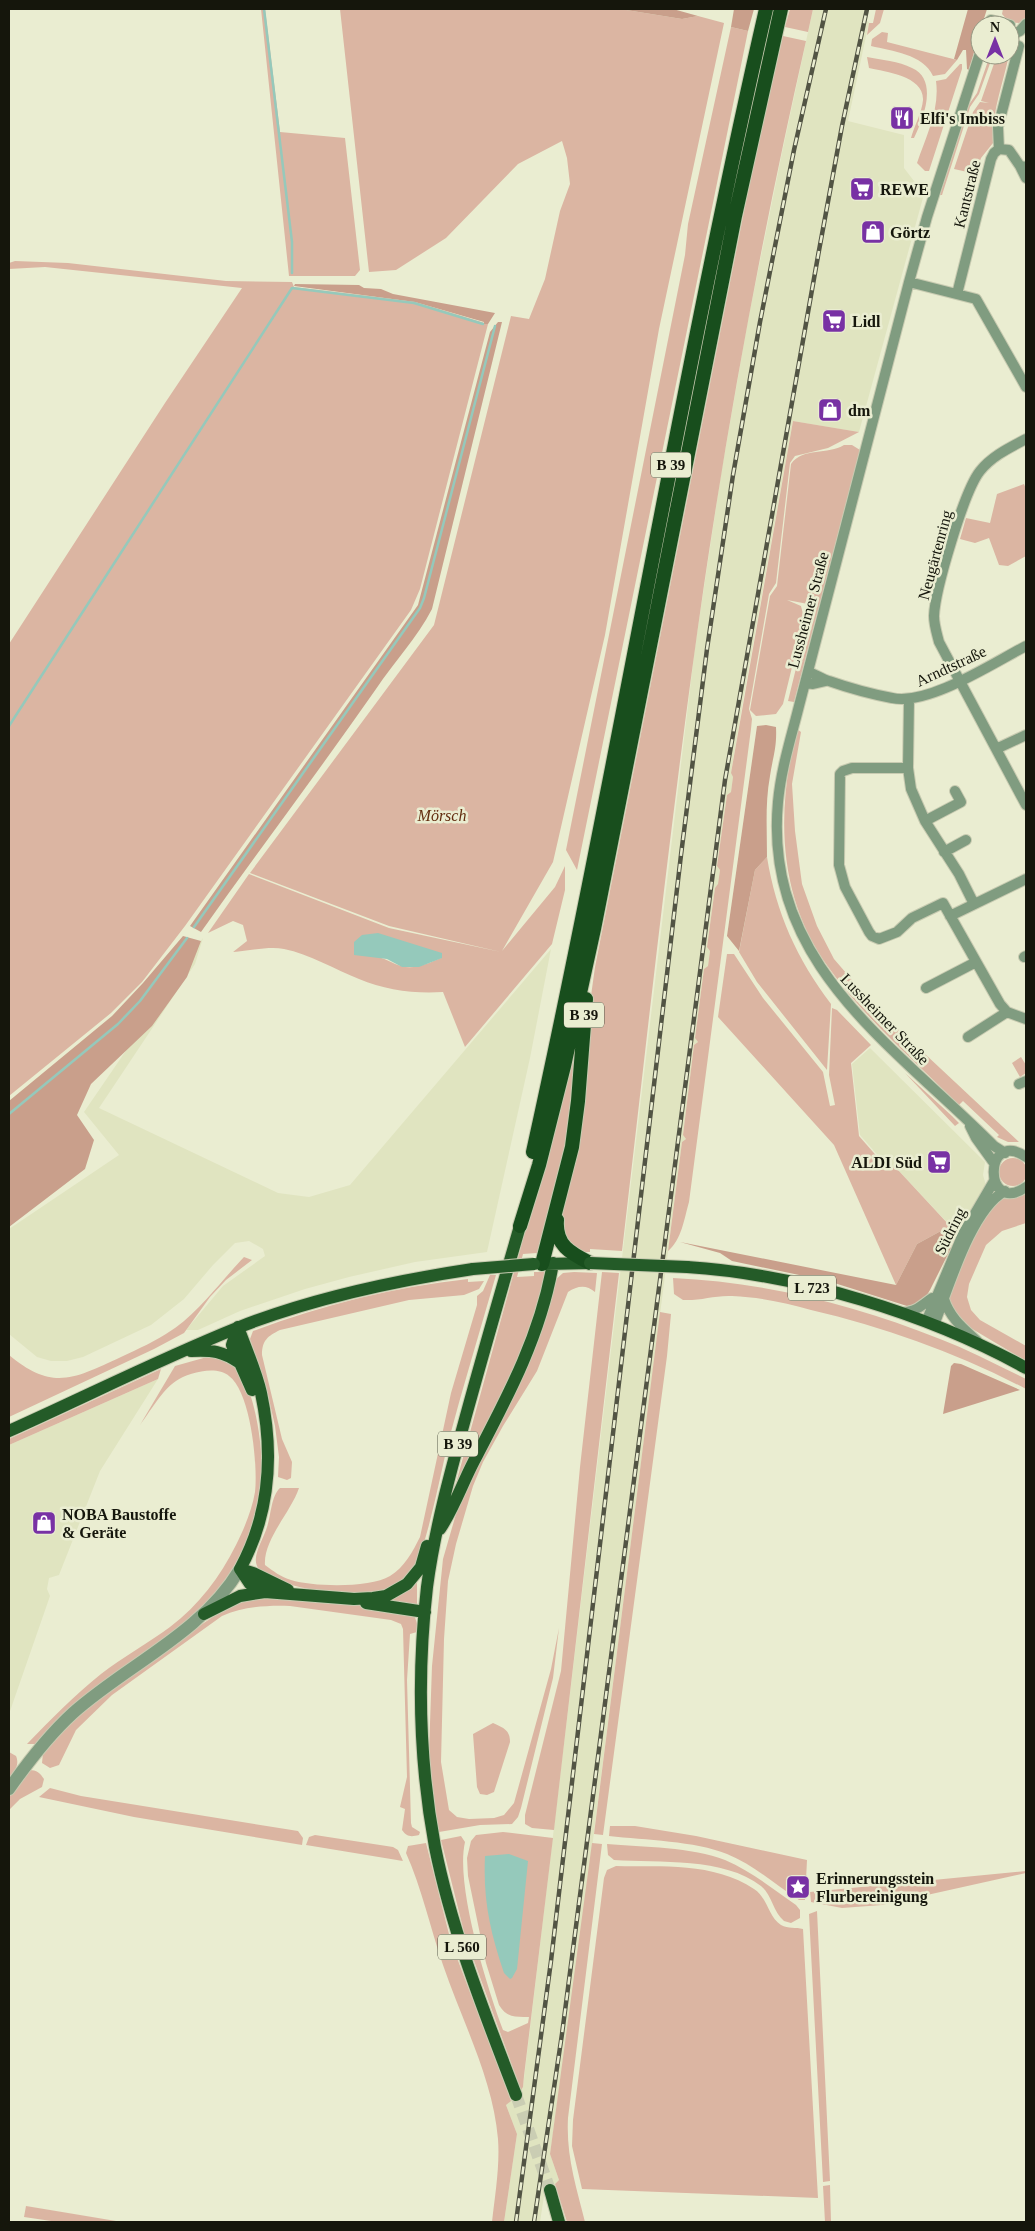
<svg xmlns="http://www.w3.org/2000/svg" width="1035" height="2231" viewBox="0 0 1035 2231" font-family="'Times New Roman',serif">
<style>
.built{fill:#e0e4c0}
.green{fill:#dbb5a2;fill-rule:evenodd}
.forest{fill:#c99f8b}
.water{fill:#95c9bb}
.lines{fill:none;stroke-linecap:round;stroke-linejoin:round}
.stream{stroke:#95c9bb;stroke-width:2.5}
.primary-tunnel{stroke:#cacdb3;stroke-width:12;stroke-dasharray:12 6;stroke-linecap:butt}
.minor-casing{stroke:#c8cbb1;stroke-width:12}
.tertiary-casing{stroke:#c8cbb1;stroke-width:14}
.primary-casing{stroke:#c8cbb1;stroke-width:14}
.trunk-casing{stroke:#c8cbb1;stroke-width:16}
.minor{stroke:#809c80;stroke-width:10}
.tertiary{stroke:#809c80;stroke-width:12}
.primary{stroke:#245b28;stroke-width:12}
.trunk{stroke:#184e1d;stroke-width:14}
.rail-casing{stroke:#525444;stroke-width:4.5}
.rail{stroke:#eaedd1;stroke-width:2.5;stroke-dasharray:8;stroke-linecap:butt}
.primary-bridge-casing{stroke:#c8cbb1;stroke-width:14;stroke-linecap:butt}
.primary-bridge{stroke:#245b28;stroke-width:12}
.labels{text-anchor:middle;dominant-baseline:central;stroke-width:5;stroke-linejoin:round;paint-order:stroke}
.shield{fill:#eaedd1;stroke:#555647;stroke-width:1}
.shield-label{font-size:15px;font-weight:bold;fill:#15160c}
.poi-label{font-size:16px;font-weight:bold;fill:#15160c;stroke:#eaedd1;text-anchor:start}
.street-label{font-size:16px;fill:#15160c;stroke:#eaedd1}
.park-label{font-size:16px;font-style:italic;fill:#642e10;stroke:#eaedd1}
</style>
<rect width="100%" height="100%" fill="#eaedd1"/>
<path class="built" d="M813,9H869L867,21L869,22L848,121L904,135V168L924,194L859,432L793,421L744,695L731,773L733,777L731,792L727,795L717,866L720,870L718,885L715,888L707,947L710,951L708,966L704,970L695,1038L698,1042L694,1045L683,1135L686,1139L682,1142L579,1950L550,2154L559,2180L544,2196L540,2222H504L517,2134L506,2105L523,2087L695,647L721,474L748,320L783,148Z
M203,938L195,964L99,1108L278,1193L309,1197L350,1185L551,949L530,1058L487,1252L415,1262L349,1277L305,1289L240,1311L198,1330H186L223,1286L265,1256L263,1249L249,1241L235,1243L213,1265L184,1299L151,1325L83,1357L67,1361H51L37,1357L9,1334V1229L119,1155L84,1112Z
M870,1048L985,1162L983,1175L987,1189L969,1214L958,1234L898,1170L881,1159L860,1135L852,1064Z
M158,1379L100,1471L59,1575L49,1578L47,1589L50,1596L9,1714V1445Z"/>
<path class="green" d="M261,9H265L266,17L280,132L345,138L360,270L355,276H289Z
M340,9H620L682,19L698,16L724,23L659,329L605,635L553,862L502,951L555,887L565,866V890L552,944L465,1047L443,992C415,994 385,990 359,979C336,970 309,954 284,949C269,946 249,951 233,952L247,941L243,925L233,921L208,933L249,874L389,928L501,952L389,926L250,873L434,625L511,316L529,319L545,279L560,211L570,184L567,158L562,141L518,164L446,238L396,270L369,272ZM378,957L441,958C429,963 415,970 401,966C393,964 387,959 378,957Z
M790,9H813L808,32L785,27Z
M876,9H884L880,23L867,35L869,23H873Z
M1003,9H1026V18L1019,23L1009,22L1002,14Z
M731,27L748,31L577,870L566,850L685,255L688,224Z
M882,32L888,33L887,42L957,60L945,74L933,76C923,54 892,51 871,46L872,39Z
M783,36L806,41C765,221 731,402 704,585C672,806 648,1029 622,1251L590,1249V1252H582L562,1238L561,1212L595,967L753,166Z
M990,55H993L979,94L970,107L942,195H940L968,106L977,93Z
M997,55H1009C1003,84 991,114 993,143L981,158L979,165L975,164L972,173L954,169L973,112L980,102L989,103L981,101Z
M867,57C881,60 899,61 912,68C939,80 923,119 914,138H911C914,127 922,112 923,100C924,76 886,72 869,68Z
M960,64H962V69L929,171H925L917,163C926,137 940,109 936,81L946,79Z
M15,261L68,263L226,281L292,282L294,287L415,302L488,324L420,589L411,610L185,926L142,982L111,1013L9,1096V644L165,403L242,288L45,267L9,269V263Z
M793,421L859,432L828,448L795,456L790,463L776,583L769,594L749,709L752,719L751,729L689,1202C684,1219 682,1239 668,1251L682,1142L686,1139L683,1135L694,1045L698,1042L695,1038L704,969L708,966L710,951L707,947L715,888L718,884L720,870L717,866L727,795L731,792L733,777L731,773Z
M844,445H852L860,450L794,702L788,701L808,619L813,586L808,604L787,600L801,606L804,618L783,704L776,714L756,716L750,710L770,596L777,586L791,464C803,447 828,455 844,445Z
M1024,484L1026,489V556L1008,566L999,565L989,538L975,543L960,539L966,518L990,523L997,494Z
M797,729L801,732L792,784L795,831L802,884L817,926L834,959L878,1010L1019,1142H1008L997,1137L999,1135L963,1101L959,1105C915,1061 865,1019 829,968C777,898 776,810 797,729Z
M767,857C776,913 797,959 831,1004L827,1070L757,982L739,952L755,870Z
M727,954H734L763,998L823,1072L830,1106L835,1105L829,1075L832,1008L837,1010L871,1045L851,1063L859,1136L880,1160L898,1170L950,1226L917,1244L896,1285L834,1145L718,1017Z
M580,1017L568,1142L538,1255L537,1253L523,1254L517,1277L534,1276V1272H544L545,1276L524,1349L453,1494L519,1254Z
M1021,1057L1026,1065V1073L1020,1077L1012,1063Z
M905,1073L952,1116L959,1123L955,1126Z
M999 1172a14 14 0 1 1 28 0a14 14 0 1 1-28 0Z
M1021,1194L1026,1195V1223L1002,1231L986,1245L969,1284L967,1297L971,1310L980,1320L1026,1346V1361L964,1324C957,1318 952,1311 950,1301C946,1282 986,1204 1005,1196C1009,1195 1016,1195 1021,1194Z
M244,1257L252,1260L226,1280L210,1297L184,1333L154,1349L9,1417V1355C53,1392 75,1378 121,1357C138,1349 156,1341 172,1330C197,1314 223,1279 244,1257Z
M574,1272L597,1273L595,1292C586,1284 577,1286 568,1292L537,1371L503,1426L483,1462L473,1486L456,1544L448,1581L444,1639L441,1762L449,1810L457,1817L469,1819L494,1818L504,1815L514,1803L551,1669L559,1628L553,1678L521,1808L518,1817L512,1824L480,1825L439,1832L432,1798L429,1752L432,1666L443,1559L456,1514L553,1282L563,1273Z
M602,1272L619,1273L554,1830L532,1828L525,1824V1815L561,1671L580,1467Z
M490,1275H496C480,1331 463,1386 448,1443C442,1467 424,1563 409,1576C404,1581 381,1593 375,1594C353,1597 266,1588 257,1566C252,1555 264,1538 267,1527C271,1516 271,1496 280,1488H299C291,1512 263,1540 265,1565C273,1571 281,1577 291,1580C314,1587 370,1588 390,1576C404,1568 413,1551 420,1537L451,1393L477,1305V1296L483,1291Z
M673,1278C764,1282 855,1305 940,1339C969,1350 997,1365 1026,1379V1389C959,1354 885,1327 811,1310C786,1303 759,1297 732,1296C715,1295 700,1301 683,1300L674,1294Z
M468,1279V1282L484,1281L479,1289L464,1295L409,1300L280,1330C268,1336 262,1340 262,1355L282,1439L292,1462L291,1478L287,1480L278,1477L279,1457L275,1426L266,1386L250,1339L253,1331C323,1305 394,1287 468,1279Z
M660,1312L671,1314L667,1356L603,1835L594,1834Z
M207,1357C216,1357 223,1357 232,1363C256,1381 265,1459 261,1487C258,1506 253,1524 246,1542C234,1572 213,1597 190,1619L41,1741L35,1744H27C51,1719 75,1695 101,1674C123,1657 148,1643 170,1627C199,1605 220,1577 236,1545C244,1529 252,1510 255,1492C258,1466 251,1392 229,1376C216,1365 188,1373 176,1381C163,1389 149,1413 140,1425L175,1366Z
M161,1369L158,1379L9,1445V1439Z
M417,1579V1607L380,1601Z
M264,1597L353,1604L404,1610L414,1614L418,1627L417,1632L410,1634L407,1680L411,1823L412,1827L420,1832L419,1835C411,1837 407,1837 402,1830L405,1809L400,1807L407,1777L403,1629L401,1624L391,1620L290,1606C267,1605 242,1607 222,1616L112,1695L76,1730L59,1765L50,1768L42,1763L43,1753L74,1719L96,1701L192,1631L235,1602Z
M493,1723C504,1728 510,1730 510,1742L494,1792L487,1795L480,1794L477,1787L473,1734Z
M9,1752L16,1756C20,1765 14,1772 9,1779Z
M29,1770C37,1770 40,1773 44,1779L42,1787L20,1799L9,1810V1797Z
M50,1788L81,1796L298,1831L303,1838L302,1845L134,1817L39,1797Z
M610,1826H635L696,1836L807,1860L805,1900H799C776,1885 754,1865 727,1854C695,1841 645,1840 609,1836Z
M503,1832L553,1838L524,2076L523,2087L521,2090L465,1936L441,1840L461,1836L465,1842C455,1885 487,1987 503,2030L508,2032L528,2023L529,2017C515,2017 507,2018 499,2005L486,1963L468,1876L467,1858L471,1841L476,1835Z
M315,1835L393,1847L398,1850L403,1861L306,1845L309,1837Z
M426,1843L451,1942L511,2101L506,2105L517,2134L504,2222H492C495,2195 500,2166 498,2139C493,2079 462,2021 443,1965C430,1927 422,1889 406,1853L408,1846Z
M592,1843L602,1844L568,2118C566,2156 576,2186 585,2222H567L555,2184L559,2180L550,2154Z
M607,1844C642,1847 693,1847 725,1860C751,1871 773,1889 796,1905L800,1910V1918L791,1923L784,1921C773,1912 772,1895 761,1886C724,1857 659,1863 614,1860L608,1855Z
M616,1866C661,1867 714,1862 754,1889C768,1898 768,1917 781,1925C788,1929 796,1927 803,1929L818,2198L582,2189L572,2146L573,2120L604,1878L607,1870Z
M1026,1871V1873L882,1905L842,1908L811,1902L810,1892Z
M817,1911L830,2181L823,2182L809,1914Z
M830,2185L831,2222H825L823,2186Z
M26,2206L122,2222H58L24,2217Z"/>
<path class="forest" d="M620,9H673L698,16L682,19Z
M734,9H754L748,31L731,27Z
M968,9H987L982,25H980V32L969,70L967,69L966,50H963L957,60L954,59Z
M295,284L359,285L364,288L381,289L393,294L495,313L488,324H484V322L415,302L294,286Z
M498,322H502L432,609C417,638 394,662 376,689C319,771 258,851 201,932L190,926L418,605L490,332Z
M766,725L776,727C777,748 773,756 770,776C765,803 767,830 767,857L755,870L739,951L727,936L757,726Z
M183,936L201,941L187,977L152,1026L91,1084L77,1115L94,1140L85,1169L9,1227V1101L112,1016L143,983Z
M950,1226L958,1234L930,1290C924,1301 918,1304 907,1306L828,1281L732,1261L720,1253L680,1242L896,1285L917,1244Z
M954,1363L961,1364L1020,1390L943,1414L951,1366Z"/>
<path class="water" d="M378,933L442,953V958L419,967H402L387,959L354,955V942L362,935Z
M509,1854L528,1861L517,1969L512,1978L510,1979L504,1973C490,1931 483,1900 485,1856Z"/>
<g class="lines">
<path class="stream" d="M264,9L292,242V273
M9,726L292,288L414,303L483,324
M194,927L420,608L424,598L495,326
M9,1114L118,1024L140,1001L187,938"/>
<path class="primary-tunnel" d="M516,2095L550,2190"/>
<defs>
<path id="minor" d="M991,20L1010,25
M1010,36L1020,31L1026,24
M980,53L927,217L909,282L799,706C791,738 781,769 778,802C763,964 894,1045 994,1146L1005,1153
M999,149L998,127L1019,46
M999,149L1009,150L1020,166L1026,167
M1020,166L1026,178
M909,282L976,299L1026,387
M957,294L991,159L994,153L999,149
M1026,439C1009,448 992,456 980,471C964,491 935,590 934,616C934,625 937,634 939,642L1026,805
M808,672C816,674 821,679 829,681C849,688 871,694 892,698C928,706 993,663 1026,646
M805,683L813,684L826,681
M909,699L908,768L911,789L925,821L959,874L974,904
M996,749L1026,735
M908,768H852L843,771L840,774L839,865L845,887L869,932L872,936L879,939L897,932L912,918L943,903L1000,1004L1007,1012L1026,1019
M925,821L961,802L955,791
M944,852L966,840
M950,916L1026,879
M1024,957L1026,956
M926,988L976,962
M968,1037L1007,1012
M1019,1084L1026,1081
M970,1126L976,1138L994,1163
M1026,1157C983,1127 983,1217 1026,1187
M944,1299C950,1318 963,1328 977,1341
M902,1313C919,1310 919,1307 932,1298
M926,1322L963,1234L994,1181
M934,1325C948,1290 971,1209 1005,1191"/>
<path id="tertiary" d="M9,1789C28,1762 49,1735 73,1713C128,1664 201,1634 240,1569"/>
<path id="primary" d="M545,1264L590,1263
M687,1267C799,1274 928,1314 1026,1368
M238,1327C246,1349 256,1371 261,1393C274,1454 270,1514 240,1569
M238,1327L232,1345L252,1390
M191,1351C213,1350 222,1351 240,1363
M9,1431C85,1397 160,1359 237,1328C312,1298 393,1281 473,1269
M440,1529C454,1508 462,1484 474,1461C507,1398 541,1335 553,1263
M240,1569L250,1584L265,1592L354,1599L373,1598L386,1596L407,1584L421,1567L427,1546
M240,1569L253,1573L288,1590
M366,1603L425,1612
M204,1614L240,1596L265,1592
M516,2095C485,2014 452,1932 435,1847C419,1761 417,1674 427,1587C435,1527 451,1470 467,1412C484,1350 502,1288 520,1226
M550,2190L559,2222"/>
<path id="trunk" d="M533,1152C617,772 679,388 766,9
M557,1220C555,1245 570,1253 590,1263
M520,1226L539,1165L564,1066L594,929L735,216L781,9
M542,1264L572,1147L578,1101L586,999"/>
</defs>
<use href="#minor" class="minor-casing"/>
<use href="#tertiary" class="tertiary-casing"/>
<use href="#primary" class="primary-casing"/>
<use href="#trunk" class="trunk-casing"/>
<use href="#minor" class="minor"/>
<use href="#tertiary" class="tertiary"/>
<use href="#primary" class="primary"/>
<use href="#trunk" class="trunk"/>
<defs>
<path id="rail" d="M516,2222L551,1961L681,855L707,649L733,475L760,322L794,150L826,9
M534,2222L562,2034L725,780L818,256L842,126L867,9"/>
</defs>
<use href="#rail" class="rail-casing"/>
<use href="#rail" class="rail"/>
<defs>
<path id="primary-bridge" d="M590,1263L687,1267
M473,1269L534,1264"/>
</defs>
<use href="#primary-bridge" class="primary-bridge-casing"/>
<use href="#primary-bridge" class="primary-bridge"/>
</g>
<defs>
<symbol id="restaurant-square" viewBox="-11 -11 22 22"><rect x="-9" y="-9" width="18" height="18" rx="4" fill="#7831a4" stroke="#eaedd1"/><path d="M-5-6h1v4h1v-4h1v4h1v-4h1v5L-1.5 .5V6h-2V.5L-5-1ZM5-6V6H3V1.5H1.5Q1.5-4 5-6Z" fill="#fff"/></symbol>
<symbol id="supermarket-square" viewBox="-11 -11 22 22"><rect x="-9" y="-9" width="18" height="18" rx="4" fill="#7831a4" stroke="#eaedd1"/><path d="M-6-5.5h2.5l.6 2H6L4.5 2H-2.5L-4.4-4H-6ZM-1.5 3.2a1.3 1.3 0 1 0 .1 0ZM3 3.2a1.3 1.3 0 1 0 .1 0Z" fill="#fff"/></symbol>
<symbol id="shop-square" viewBox="-11 -11 22 22"><rect x="-9" y="-9" width="18" height="18" rx="4" fill="#7831a4" stroke="#eaedd1"/><path d="M-5-2.5h2.3a2.7 3.5 0 0 1 5.4 0H5L5.5 6h-11ZM-1.5-2.5h3a1.5 2.3 0 0 0-3 0Z" fill="#fff"/></symbol>
<symbol id="sight-square" viewBox="-11 -11 22 22"><rect x="-9" y="-9" width="18" height="18" rx="4" fill="#7831a4" stroke="#eaedd1"/><path d="M0-6L1.8-2.2L6-1.7L2.9 1.2L3.7 5.4L0 3.3L-3.7 5.4L-2.9 1.2L-6-1.7L-1.8-2.2Z" fill="#fff"/></symbol>
</defs>
<g fill-rule="evenodd">
<use href="#restaurant-square" x="888" y="104" width="28" height="28"/>
<use href="#supermarket-square" x="848" y="175" width="28" height="28"/>
<use href="#shop-square" x="859" y="218" width="28" height="28"/>
<use href="#supermarket-square" x="820" y="307" width="28" height="28"/>
<use href="#shop-square" x="816" y="396" width="28" height="28"/>
<use href="#supermarket-square" x="925" y="1148" width="28" height="28"/>
<use href="#shop-square" x="30" y="1509" width="28" height="28"/>
<use href="#sight-square" x="784" y="1873" width="28" height="28"/>
</g>
<g class="labels">
<g class="shield">
<rect x="651" y="452.5" width="40" height="25" rx="4"/>
<rect x="564" y="1002.5" width="40" height="25" rx="4"/>
<rect x="788" y="1275.5" width="48" height="25" rx="4"/>
<rect x="438" y="1431.5" width="40" height="25" rx="4"/>
<rect x="438" y="1934.5" width="48" height="25" rx="4"/>
</g>
<g class="shield-label">
<text x="671" y="465">B 39</text>
<text x="584" y="1015">B 39</text>
<text x="812" y="1288">L 723</text>
<text x="458" y="1444">B 39</text>
<text x="462" y="1947">L 560</text>
</g>
<g class="poi-label">
<text x="920" y="118">Elfi's Imbiss</text>
<text x="880" y="189">REWE</text>
<text x="890" y="232">Görtz</text>
<text x="852" y="321">Lidl</text>
<text x="848" y="410">dm</text>
<text x="922" y="1162" text-anchor="end">ALDI Süd</text>
<text x="62" y="1514">NOBA Baustoffe<tspan x="62" dy="18">&amp; Geräte</tspan></text>
<text x="816" y="1878">Erinnerungsstein<tspan x="816" dy="18">Flurbereinigung</tspan></text>
</g>
<g class="street-label">
<text transform="translate(967 194) rotate(-76)">Kantstraße</text>
<text transform="translate(935 555) rotate(-75)">Neugärtenring</text>
<text transform="translate(808 610) rotate(-75)">Lussheimer Straße</text>
<text transform="translate(951 666) rotate(-25)">Arndtstraße</text>
<text transform="translate(885 1019) rotate(46)">Lussheimer Straße</text>
<text transform="translate(950 1231) rotate(-63)">Südring</text>
</g>
<g class="park-label">
<text x="442" y="815">Mörsch</text>
</g>
</g>
<rect width="1035" height="2231" fill="none" stroke="#15160c" stroke-width="20"/>
<g transform="translate(995 40)"><circle r="24" fill="#eaedd1" stroke="#959782"/>
<path d="M0-4L9 19L0 12L-9 19Z" fill="#7831a4"/>
<text y="-8" font-size="14" font-weight="bold" text-anchor="middle" fill="#15160c">N</text>
</g>
</svg>
